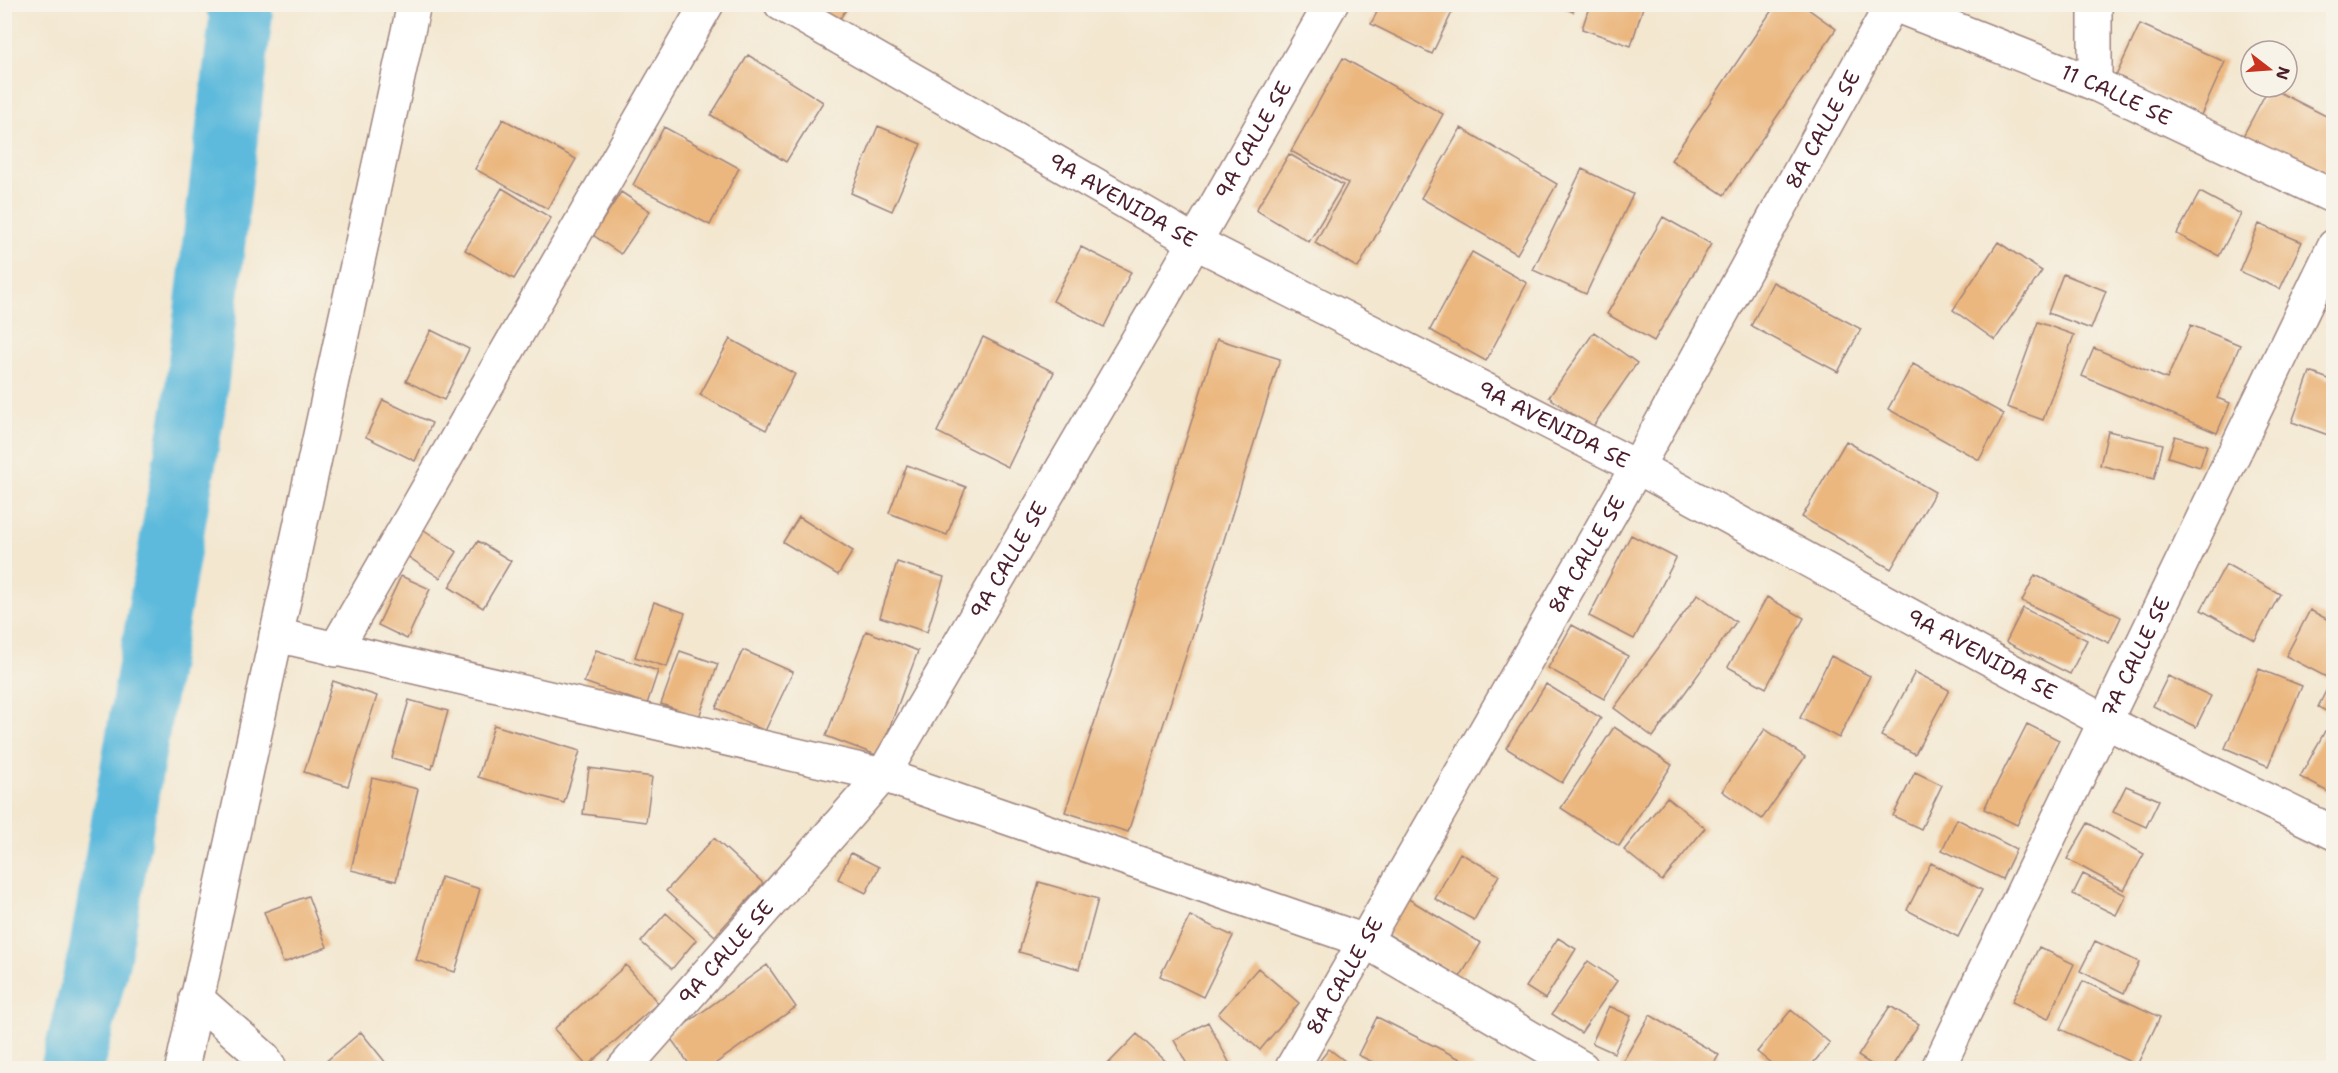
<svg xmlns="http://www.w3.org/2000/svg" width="2338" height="1073" viewBox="0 0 2338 1073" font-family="'Shantell Sans',sans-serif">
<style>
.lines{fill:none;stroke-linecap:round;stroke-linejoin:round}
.river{stroke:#5dbadc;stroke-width:63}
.building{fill:#ebb77f}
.street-casing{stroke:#9e837e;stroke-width:36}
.street{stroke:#fff;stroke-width:33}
.labels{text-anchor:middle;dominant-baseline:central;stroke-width:6;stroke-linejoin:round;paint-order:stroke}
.street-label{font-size:21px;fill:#4a1f2b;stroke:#f7f3e8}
</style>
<rect width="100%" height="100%" fill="#f7f3e8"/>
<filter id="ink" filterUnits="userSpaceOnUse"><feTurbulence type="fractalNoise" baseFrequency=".0167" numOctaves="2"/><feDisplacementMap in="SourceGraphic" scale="12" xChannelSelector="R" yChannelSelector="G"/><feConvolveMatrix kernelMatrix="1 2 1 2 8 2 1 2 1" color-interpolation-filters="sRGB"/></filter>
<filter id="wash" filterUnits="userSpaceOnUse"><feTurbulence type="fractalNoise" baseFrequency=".008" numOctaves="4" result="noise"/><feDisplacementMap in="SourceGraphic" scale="24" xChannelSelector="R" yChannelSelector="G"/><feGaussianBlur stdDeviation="1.35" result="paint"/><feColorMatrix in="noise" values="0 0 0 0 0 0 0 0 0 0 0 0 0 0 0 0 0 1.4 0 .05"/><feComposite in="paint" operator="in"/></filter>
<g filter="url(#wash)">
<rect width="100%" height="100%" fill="#f3e7d0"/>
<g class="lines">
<path class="river" d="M72,1068L100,953L194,408L241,16L237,4"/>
</g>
<g id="blocks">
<path class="building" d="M1381,4H1456L1432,54L1371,24Z
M1556,4H1577L1573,12Z
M1590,4H1644L1631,46L1582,29Z
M1776,4H1801L1836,29L1724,195L1671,160Z
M806,5H849L837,23Z
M2140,24L2225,62L2201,115L2116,76Z
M748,55L823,102L786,162L711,115Z
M1343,58L1443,114L1358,268L1315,243L1348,183L1291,151Z
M2269,87L2334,120V180L2242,138Z
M503,119L576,159L548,209L475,169Z
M878,126L921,144L892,211L851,193Z
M664,127L739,168L710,225L633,185Z
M1461,128L1557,184L1517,254L1421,198Z
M1289,154L1343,185L1309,242L1256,210Z
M1582,169L1633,194L1586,294L1533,270Z
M502,188L551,218L514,279L465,250Z
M621,192L650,211L621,254L593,235Z
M2200,192L2241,214L2219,256L2177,234Z
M1663,217L1711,244L1654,341L1607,314Z
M2259,224L2302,242L2280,289L2239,271Z
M1998,242L2042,271L1995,340L1953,310Z
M1081,247L1131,272L1104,327L1053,301Z
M1472,252L1527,283L1486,361L1430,330Z
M2063,274L2106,291L2091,329L2048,313Z
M1773,282L1861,329L1838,372L1751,326Z
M2038,322L2074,335L2043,420L2007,407Z
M2191,325L2240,345L2217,398L2230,403L2217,433L2082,376L2094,348L2167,379Z
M431,330L469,349L444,400L406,381Z
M1594,332L1637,363L1592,428L1549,397Z
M983,337L1054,372L1008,467L937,432Z
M730,339L795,374L766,430L700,395Z
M1217,339L1280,359L1223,543L1128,832L1065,812L1160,523Z
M1913,364L2004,414L1979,460L1888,409Z
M2310,372L2334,381V431L2331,436L2292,422Z
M383,400L432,423L415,461L366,437Z
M2108,431L2163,444L2154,479L2100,465Z
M2175,436L2207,445L2200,467L2168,457Z
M1846,441L1935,492L1891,569L1802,517Z
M907,465L966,487L947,535L889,513Z
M799,517L853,551L838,575L783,542Z
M421,528L457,552L440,578L404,554Z
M1631,535L1676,558L1634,639L1589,616Z
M478,541L511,561L483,608L449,587Z
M897,562L944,577L927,632L880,617Z
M2226,564L2280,594L2255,640L2201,610Z
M2035,575L2121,617L2109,643L2022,601Z
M401,576L430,589L407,639L378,625Z
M1698,594L1736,622L1653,737L1614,708Z
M1767,597L1804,618L1766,688L1728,667Z
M654,602L685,613L667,667L635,657Z
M2023,608L2087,640L2070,674L2006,642Z
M2310,610L2334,623V681L2286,656Z
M1572,625L1628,656L1604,699L1548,668Z
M866,631L918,651L879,756L826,736Z
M596,650L658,671L647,704L584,682Z
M743,650L793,672L765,731L716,708Z
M680,651L718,664L699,717L661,704Z
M1831,656L1870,676L1839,738L1800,718Z
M2259,669L2302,686L2268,766L2225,748Z
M1915,672L1949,690L1915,754L1881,736Z
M2168,676L2211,696L2196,727L2153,706Z
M333,681L377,696L348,786L304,772Z
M1546,684L1601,718L1562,783L1506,748Z
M2329,685L2334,688V715L2318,707Z
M409,700L448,711L432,769L392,758Z
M2027,724L2059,740L2017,825L1984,809Z
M494,725L580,751L564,803L478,777Z
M1614,727L1672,765L1619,846L1561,808Z
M1765,729L1805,757L1762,819L1722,791Z
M2325,731L2334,735V795L2300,777Z
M589,768L652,777L646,822L583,814Z
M1915,772L1942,785L1921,829L1893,816Z
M372,778L418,789L396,881L351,870Z
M2126,786L2159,800L2146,827L2113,812Z
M1667,797L1705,828L1662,881L1624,850Z
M1957,819L2016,849L2002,879L1942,850Z
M2088,823L2144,854L2124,890L2067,859Z
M714,838L763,883L715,936L666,891Z
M851,853L879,867L866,893L838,879Z
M1460,853L1499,875L1474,920L1435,899Z
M1931,863L1982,890L1958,937L1907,910Z
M2083,874L2126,895L2116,915L2073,894Z
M441,877L480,889L455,972L416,960Z
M1039,882L1098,899L1079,969L1019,952Z
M308,896L327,947L283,963L264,912Z
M1407,898L1481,943L1460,977L1386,933Z
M666,913L696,940L672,969L641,942Z
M1190,916L1233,936L1203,997L1160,976Z
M1558,938L1576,949L1545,999L1526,987Z
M2095,941L2139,962L2124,993L2080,971Z
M2039,947L2074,964L2048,1019L2012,1002Z
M1588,961L1617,981L1581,1033L1552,1014Z
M626,965L658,1003L587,1066L554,1029Z
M767,965L796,1007L709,1068H692L669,1036Z
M1258,968L1299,1003L1260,1050L1218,1014Z
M2083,981L2160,1017L2137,1065L2060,1029Z
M1609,1006L1631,1016L1614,1053L1592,1043Z
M1890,1006L1919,1024L1891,1068H1877L1858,1056Z
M1791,1010L1830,1043L1809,1068H1777L1757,1052Z
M1650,1015L1719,1055L1711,1068H1625L1620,1066Z
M1377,1017L1474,1066L1472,1068H1385L1358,1055Z
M1208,1022L1232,1068H1189L1174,1040Z
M361,1032L390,1068H318Z
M1137,1034L1173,1068H1104Z
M1329,1049L1354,1068H1314Z"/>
</g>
</g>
<g filter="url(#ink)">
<use href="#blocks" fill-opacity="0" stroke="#9e837e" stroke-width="1.5"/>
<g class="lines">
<defs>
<g id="street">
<path id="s1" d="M781,4L1195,242L1637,467L2106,722L2334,833"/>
<path id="s2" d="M1892,4L2095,84L2334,197"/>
<path d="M2095,4V84"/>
<path d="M276,635L883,775L1365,941L1582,1068"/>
<path d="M335,650L707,4"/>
<path d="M196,998L264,1058L270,1068"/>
<path d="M182,1068L414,4"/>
<path id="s3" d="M624,1068L883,775L1195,242L1331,4"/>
<path id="s4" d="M1292,1068L1637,467L1892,4"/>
<path id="s5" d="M1938,1068L2334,246"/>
</g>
</defs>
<use href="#street" class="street-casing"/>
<use href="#street" class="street"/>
</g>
</g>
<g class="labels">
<g class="street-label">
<text stroke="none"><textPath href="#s2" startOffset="242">11 CALLE SE</textPath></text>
<text stroke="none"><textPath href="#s4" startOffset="1078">8A CALLE SE</textPath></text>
<text stroke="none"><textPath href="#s3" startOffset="1126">9A CALLE SE</textPath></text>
<text stroke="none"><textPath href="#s1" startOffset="394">9A AVENIDA SE</textPath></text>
<text stroke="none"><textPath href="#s1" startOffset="880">9A AVENIDA SE</textPath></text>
<text stroke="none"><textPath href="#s4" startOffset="592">8A CALLE SE</textPath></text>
<text stroke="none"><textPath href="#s3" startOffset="640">9A CALLE SE</textPath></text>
<text stroke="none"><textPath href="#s1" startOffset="1366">9A AVENIDA SE</textPath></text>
<text stroke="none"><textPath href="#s5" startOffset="456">7A CALLE SE</textPath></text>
<text stroke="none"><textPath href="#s3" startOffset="154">9A CALLE SE</textPath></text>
<text stroke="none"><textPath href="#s4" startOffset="106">8A CALLE SE</textPath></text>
</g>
</g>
<rect width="2338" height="1073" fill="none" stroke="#f7f3e8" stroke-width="24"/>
<g transform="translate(2269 69) rotate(107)"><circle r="28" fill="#f7f3e8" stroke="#b29e9c" stroke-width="1.5"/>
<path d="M0-4.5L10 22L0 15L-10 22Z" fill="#c8321e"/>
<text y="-9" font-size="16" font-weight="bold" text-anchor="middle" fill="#4a1f2b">N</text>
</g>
</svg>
